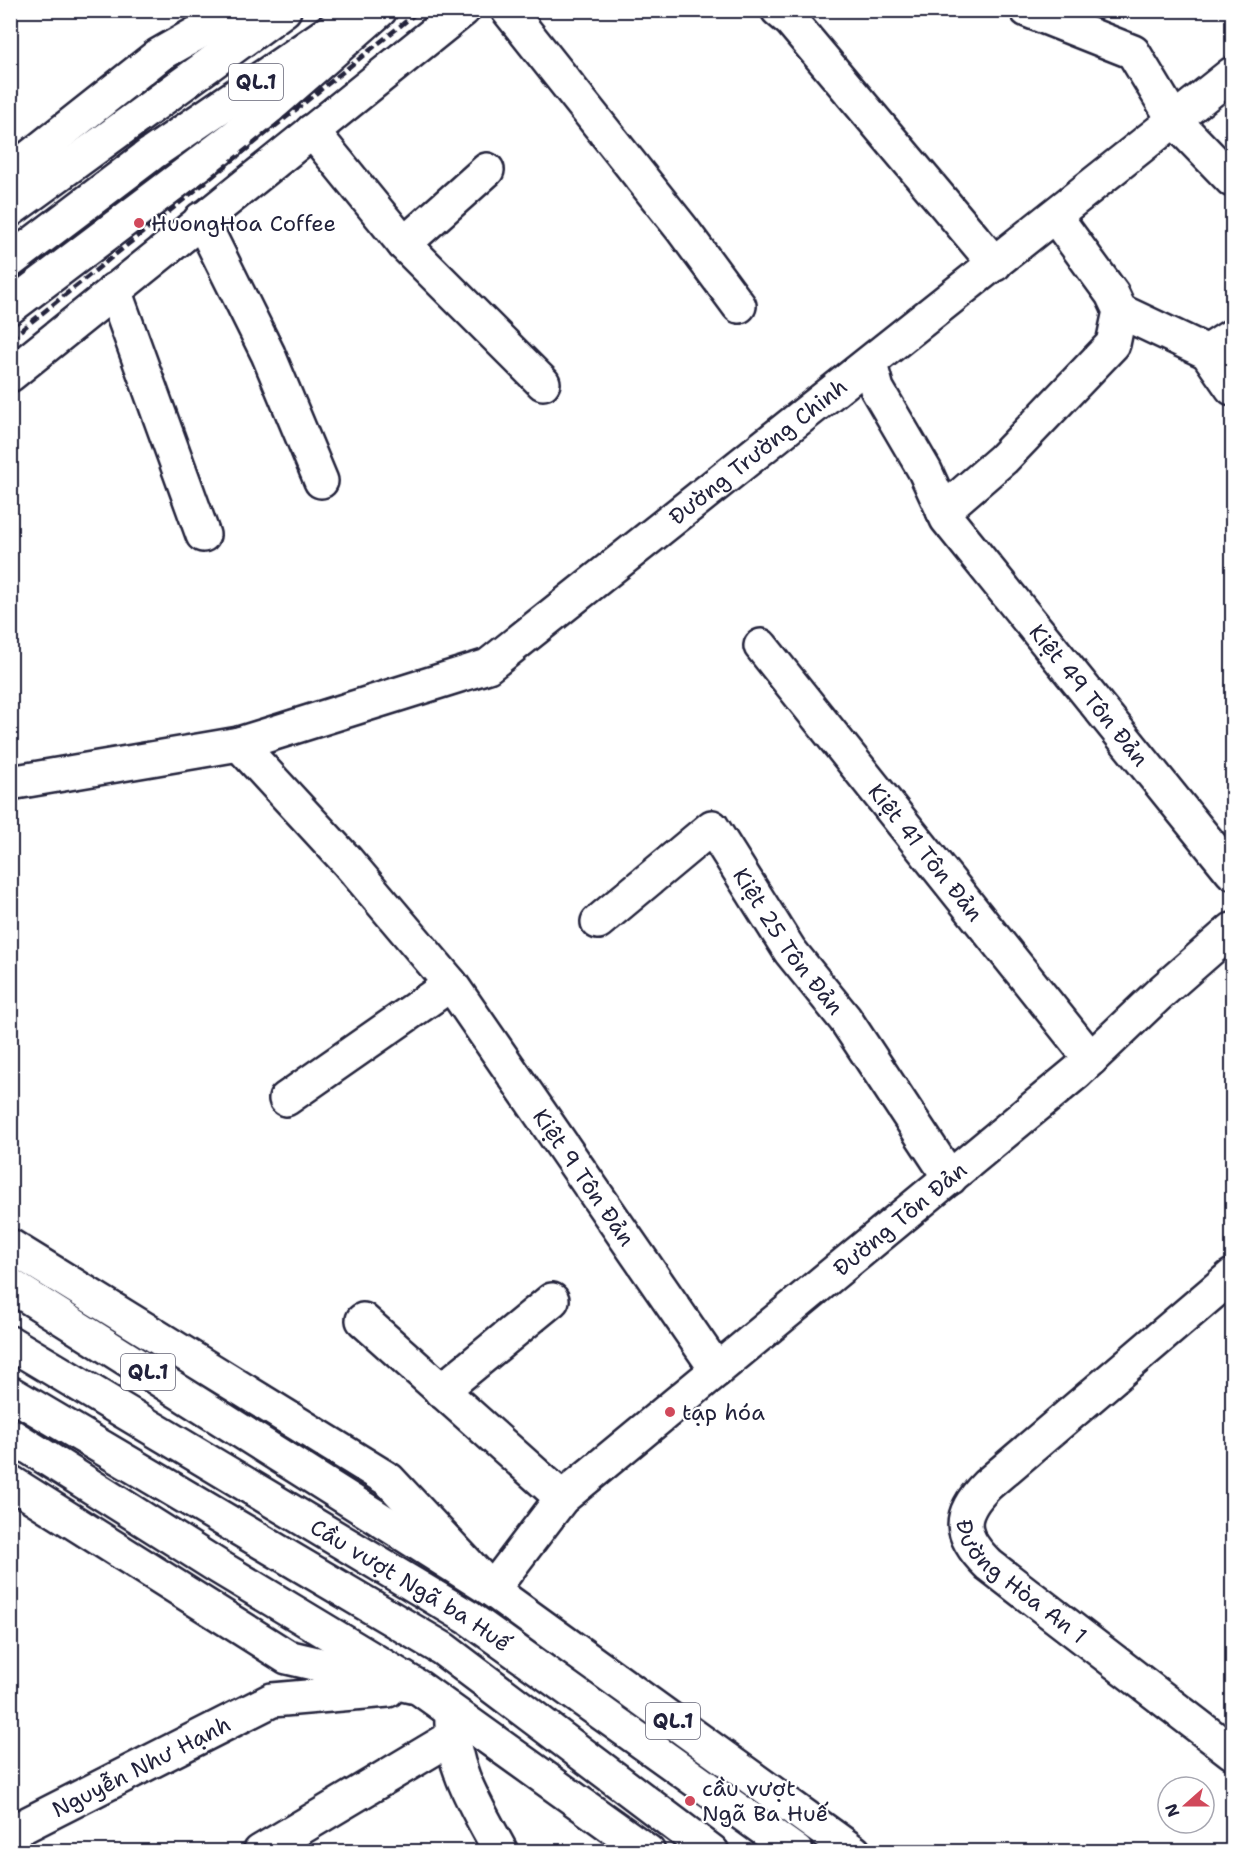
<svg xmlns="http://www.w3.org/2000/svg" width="1243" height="1862" viewBox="0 0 1243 1862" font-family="'Shantell Sans',sans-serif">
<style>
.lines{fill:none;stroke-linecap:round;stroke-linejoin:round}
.minor-casing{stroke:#22223b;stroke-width:38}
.major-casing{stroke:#22223b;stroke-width:38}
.highway-casing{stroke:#22223b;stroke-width:38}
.minor{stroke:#fff;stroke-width:33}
.major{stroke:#fff;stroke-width:33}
.highway{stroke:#fff;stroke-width:33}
.rail{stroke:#22223b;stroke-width:4.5;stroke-dasharray:9 4.5;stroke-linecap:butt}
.poi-dot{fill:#d1495b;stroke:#fff;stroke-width:2}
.labels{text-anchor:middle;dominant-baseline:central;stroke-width:4.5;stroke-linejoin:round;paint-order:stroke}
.shield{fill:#fff;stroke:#646476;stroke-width:1.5}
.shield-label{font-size:21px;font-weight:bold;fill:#22223b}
.poi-label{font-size:22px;fill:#22223b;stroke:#fff;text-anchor:start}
.street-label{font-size:22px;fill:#22223b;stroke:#fff}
</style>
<rect width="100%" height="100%" fill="#fff"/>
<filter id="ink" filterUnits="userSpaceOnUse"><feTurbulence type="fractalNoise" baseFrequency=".0167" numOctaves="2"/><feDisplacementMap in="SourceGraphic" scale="12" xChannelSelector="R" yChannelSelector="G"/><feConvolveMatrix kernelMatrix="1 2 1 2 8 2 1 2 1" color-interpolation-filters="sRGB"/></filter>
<g filter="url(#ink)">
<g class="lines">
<defs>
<g id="minor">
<path d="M508,10L682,229L739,306"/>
<path d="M778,10L791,21L995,264"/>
<path d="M1027,10L1133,52L1174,120L1232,180"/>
<path d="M312,131L404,244L543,383"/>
<path d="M10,173L159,55L238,10"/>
<path d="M201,219L268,354L321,481"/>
<path d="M404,244L487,170"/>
<path d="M114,290L203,535"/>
<path d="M10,307L236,136L380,10"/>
<path d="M1120,311L1207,352L1232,388"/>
<path d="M1207,352L1232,336"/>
<path id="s1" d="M870,364L877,389L925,471L947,519L1232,872"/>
<path d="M10,375L463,10"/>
<path d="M943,511L1003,459L1113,344L1120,311L1112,294L1055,216"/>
<path id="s2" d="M761,646L1091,1059"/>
<path id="s3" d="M239,744L347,861L451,984L717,1370"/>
<path id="s4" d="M10,783L239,744L488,666L1232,74"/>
<path id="s5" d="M598,922L712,827L790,951L845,1019L950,1178"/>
<path d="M286,1099L451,984"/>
<path id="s6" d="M10,1246L389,1480L492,1590L562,1498L1077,1072L1159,994L1232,930"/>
<path id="s7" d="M1232,1276L987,1485C957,1515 958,1535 989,1565L1232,1752"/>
<path d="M363,1320L562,1498"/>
<path d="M441,1391L552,1300"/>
<path d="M10,1482L287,1657L411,1686"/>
<path d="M452,1718C450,1767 478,1809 501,1852"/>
<path id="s8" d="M10,1833L272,1700L388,1690"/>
<path d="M260,1852L451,1738"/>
</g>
<g id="major">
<path id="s9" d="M10,1343L469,1618L796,1852"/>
<path d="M10,1393L443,1649L712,1852"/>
</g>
<path id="highway" d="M10,210L284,10
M10,261L151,154L361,10
M10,1285L492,1590L854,1852
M10,1435L219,1567L418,1687L648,1852"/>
</defs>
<use href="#minor" class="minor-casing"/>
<use href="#major" class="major-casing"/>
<use href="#highway" class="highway-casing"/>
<use href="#minor" class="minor"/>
<use href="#major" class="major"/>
<use href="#highway" class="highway"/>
<path class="rail" d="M10,339L420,10"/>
</g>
</g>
<g class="poi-dot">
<circle cx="139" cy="223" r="6"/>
<circle cx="670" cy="1412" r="6"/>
<circle cx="690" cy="1801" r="6"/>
</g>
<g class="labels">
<g class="shield">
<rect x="229" y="64" width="54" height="36" rx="4.5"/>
<rect x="121" y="1354" width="54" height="36" rx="4.5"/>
<rect x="646" y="1703" width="54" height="36" rx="4.5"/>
</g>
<g class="shield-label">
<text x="256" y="82">QL.1</text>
<text x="148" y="1372">QL.1</text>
<text x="673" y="1721">QL.1</text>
</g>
<g class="poi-label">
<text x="151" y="223">HuongHoa Coffee</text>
<text x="682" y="1412">tạp hóa</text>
<text x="702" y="1788">cầu vượt<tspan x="702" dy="25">Ngã Ba Huế</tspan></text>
</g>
<g class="street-label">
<text stroke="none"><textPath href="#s4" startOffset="838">Đường Trường Chinh</textPath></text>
<text stroke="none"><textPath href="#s1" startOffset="400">Kiệt 49 Tôn Đản</textPath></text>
<text stroke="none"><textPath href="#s2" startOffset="264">Kiệt 41 Tôn Đản</textPath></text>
<text stroke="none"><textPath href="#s5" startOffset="286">Kiệt 25 Tôn Đản</textPath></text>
<text stroke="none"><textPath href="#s3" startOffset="555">Kiệt 9 Tôn Đản</textPath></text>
<text stroke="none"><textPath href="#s6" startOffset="1150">Đường Tôn Đản</textPath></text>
<text stroke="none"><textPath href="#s7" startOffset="450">Đường Hòa An 1</textPath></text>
<text stroke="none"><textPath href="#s9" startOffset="468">Cầu vượt Ngã ba Huế</textPath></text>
<text stroke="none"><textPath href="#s8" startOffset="147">Nguyễn Như Hạnh</textPath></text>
</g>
</g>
<rect width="1243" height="1862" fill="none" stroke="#fff" stroke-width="36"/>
<rect x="18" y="18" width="1207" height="1826" fill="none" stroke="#22223b" stroke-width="2" filter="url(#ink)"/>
<g transform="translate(1186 1805) rotate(249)"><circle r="28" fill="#ffffff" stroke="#a7a7b1" stroke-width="1.5"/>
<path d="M0-4.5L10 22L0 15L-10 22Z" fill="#d1495b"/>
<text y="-9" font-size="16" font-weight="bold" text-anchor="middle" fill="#22223b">N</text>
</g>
</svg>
